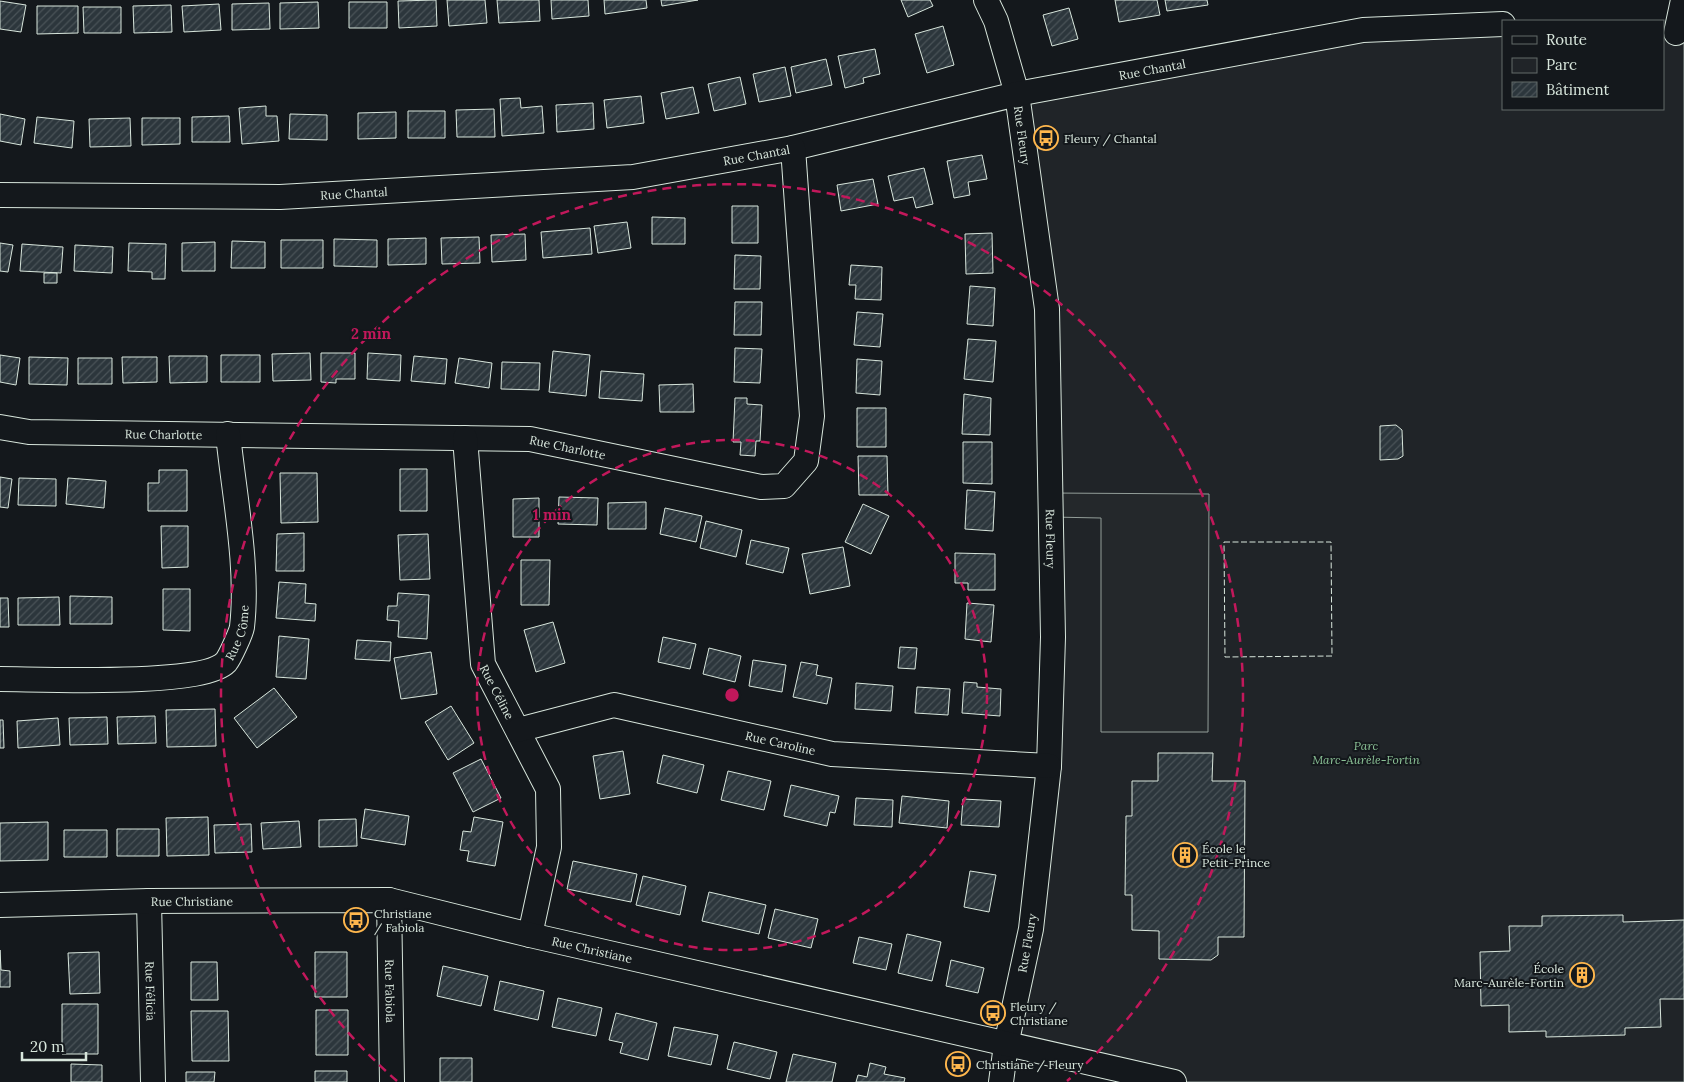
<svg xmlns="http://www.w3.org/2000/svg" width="1684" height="1082" viewBox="0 0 1684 1082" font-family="Lora,serif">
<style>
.green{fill:#202428;stroke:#939e99}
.parking{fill:#24282b;stroke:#939e99}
.building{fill:url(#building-hatch);stroke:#d8e6dc}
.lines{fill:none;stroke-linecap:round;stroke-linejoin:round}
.minor-casing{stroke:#d8e6dc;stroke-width:26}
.minor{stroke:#14181c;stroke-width:24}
.fence{stroke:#d8e6dc;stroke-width:1;stroke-dasharray:6 2.5;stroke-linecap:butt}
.ring{fill:none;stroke:#c2185b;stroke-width:2.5;stroke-dasharray:9 6}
.labels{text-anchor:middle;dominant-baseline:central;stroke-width:4;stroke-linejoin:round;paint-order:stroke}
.street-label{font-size:12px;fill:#d8e6dc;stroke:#14181c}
.poi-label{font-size:12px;fill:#d8e6dc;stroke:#14181c;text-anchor:start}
.park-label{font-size:12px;font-style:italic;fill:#8ac095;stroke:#14181c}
.centre{fill:#c2185b;stroke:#14181c;stroke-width:2.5}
.ring-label{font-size:15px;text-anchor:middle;font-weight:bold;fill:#c2185b;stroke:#14181c;stroke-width:4;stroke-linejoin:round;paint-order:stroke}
</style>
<defs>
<pattern id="building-hatch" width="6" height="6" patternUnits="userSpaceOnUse" patternTransform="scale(1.25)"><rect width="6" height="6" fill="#2c363c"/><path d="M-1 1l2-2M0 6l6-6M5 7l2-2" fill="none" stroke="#4a5358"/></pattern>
</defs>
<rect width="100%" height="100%" fill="#14181c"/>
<path class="green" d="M1503,24V109H1663V33L1684,35V1082H1174L1006,1045L1049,766L1047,309L1017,94L1363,30Z"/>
<path class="parking" d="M1051,493L1209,494L1208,732H1101V518L1051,517Z"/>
<path class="building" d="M436,0L437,26L399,28L398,1Z
M447,0H485L487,23L449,26Z
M497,0H539L540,21L499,23Z
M551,0H588L589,16L552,19Z
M604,0H646L647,8L605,14Z
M661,0H698L662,6Z
M901,0H930L933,6L908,17Z
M1115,0H1157L1160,15L1119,22Z
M1165,0H1207L1208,5L1167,11Z
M0,1L26,5L21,32L0,29Z
M318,2L319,28L280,29V3Z
M349,2H387V28H349Z
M269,3L270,29L232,30V4Z
M219,4L221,30L184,32L182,6Z
M171,5L172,32L134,33L133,6Z
M37,6H78V33L37,34Z
M83,7H121V33H84Z
M1069,8L1078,39L1052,46L1043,15Z
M943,26L954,65L927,73L915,34Z
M875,49L880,74L863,78L864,83L845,88L838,56Z
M826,59L832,85L796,93L791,67Z
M785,67L791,96L759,102L753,74Z
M740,77L746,104L714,111L708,84Z
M693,87L699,113L666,119L661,93Z
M641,96L644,123L607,128L604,100Z
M520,98L521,108L542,106L544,133L502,136L500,99Z
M593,103L594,129L557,132L556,105Z
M266,106V116H277L279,141L242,144L239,108Z
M494,109L495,137H457L456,110Z
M408,111H445V138H408Z
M396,112V138L358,139V113Z
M0,114L25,119L21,145L0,141Z
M290,114L327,115V140L289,139Z
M229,116L230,142H192V117Z
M37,117L74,121L72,148L34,143Z
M130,118L131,146L90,147L89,119Z
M142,118H180V144L142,145Z
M982,155L987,179L968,182L970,195L954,198L947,161Z
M924,168L933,204L916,208L913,197L894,201L888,176Z
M873,179L878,204L841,211L837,185Z
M732,206H758V243H732Z
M652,217L685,218V244H652Z
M627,222L631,248L598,253L594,226Z
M590,228L592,254L543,258L541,232Z
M992,233L993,273L966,274L965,234Z
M525,234L526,260L492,262L491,235Z
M479,237L480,263L442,264L441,238Z
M426,238V264L388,265V239Z
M334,239L377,240V267L334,266Z
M281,240H323V268H281Z
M232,241L265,242V268H231Z
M215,242V271H182V243Z
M0,243L13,245L8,272L0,271Z
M129,243L166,244L165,279H152V272L128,271Z
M22,244L63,247L61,273L20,271Z
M75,245L113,247L112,273L74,271Z
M735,255L761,256L760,289H734Z
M851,265L882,267L881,300L855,299L856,285H849Z
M44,273H57V283H44Z
M970,286L995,288L993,326L967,324Z
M735,302H762L761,335H734Z
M857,312L883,314L880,347L854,345Z
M968,339L996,341L993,382L964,379Z
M735,348L762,349L760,383L734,382Z
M553,351L590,355L586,396L549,392Z
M310,353L311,380L273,381L272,354Z
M321,353H355V379H336V383L321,382Z
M368,353L401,355L400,381L367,379Z
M0,355L20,358L16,385L0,382Z
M221,355H260V382H221Z
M169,356H207V382L170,383Z
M414,356L447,359L445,384L411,381Z
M29,357L68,358L67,385L29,384Z
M122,357H157V382L123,383Z
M78,358H112V384H78Z
M459,358L492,363L489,388L455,383Z
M857,359L882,361L880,395L856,393Z
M502,362L540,363L539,390L501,389Z
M601,371L644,374L642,401L599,398Z
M693,384L694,412H660L659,385Z
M964,394L991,398L990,435L962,434Z
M735,398H747V404L762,405L760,441H756L755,456L740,455L741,442H733Z
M857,408H886V447H857Z
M1396,425L1402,430L1403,456L1398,459L1380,460V426Z
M963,442H992V484L963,483Z
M858,456H887L888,495H859Z
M400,469H427V511H400Z
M159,470H187V511H148V483H159Z
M280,473H317L318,522L281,523Z
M0,477L12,479L8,508L0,507Z
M19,478L56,479V506L18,505Z
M68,478L106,481L104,508L66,504Z
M967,490L995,492L993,531L965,529Z
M559,497L598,498L597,525L558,524Z
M539,498V537H513V499Z
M646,502V529H608V503Z
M863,504L889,516L871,554L845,542Z
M665,508L702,516L696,542L660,534Z
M706,521L742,530L736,557L700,548Z
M161,526H188V567L162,568Z
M304,533V571H276L277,534Z
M428,534L430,579L400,580L398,535Z
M751,540L789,548L783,573L746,564Z
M843,547L850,586L810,594L802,554Z
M955,553L995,554V590H968V583H955Z
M521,560H550L549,605H521Z
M279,582L306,584L305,603L316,604L315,621L276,618Z
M163,589H190V631L163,630Z
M398,593L429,595L427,639L398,637L399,621L387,620L388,606H397Z
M70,596L112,597V624H70Z
M59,597L60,625H18V598Z
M0,598H8L9,627H0Z
M967,603L994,605L991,642L965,639Z
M553,622L565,663L536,672L524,630Z
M279,636L309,639L306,679L276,677Z
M663,637L696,644L690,669L658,662Z
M357,640L391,642L390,661L355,659Z
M900,647L917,648L915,669L898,668Z
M709,648L741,656L735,682L703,674Z
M431,652L437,694L401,699L394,658Z
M753,660L786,665L782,692L749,686Z
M801,662L818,665L816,675L832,678L827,704L793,697Z
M964,682L977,683V687L1001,689L1000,716L962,713Z
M856,683L893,686L891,711L855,709Z
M917,687L950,689L948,715L915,713Z
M274,688L297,717L257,748L234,718Z
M451,706L474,743L448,760L425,722Z
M215,709L216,746L167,747L166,710Z
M155,716L156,743L118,744L117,717Z
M107,717L108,744L70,745L69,718Z
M58,718L60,745L18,748L17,721Z
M0,720H3L4,748H0Z
M623,751L630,794L600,799L593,756Z
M1158,753H1213L1212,781H1245L1244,937H1218V955L1211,960L1159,959V931L1132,930V895H1125L1126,816H1132V781H1158Z
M663,755L704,765L697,793L657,783Z
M481,759L501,798L473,812L453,773Z
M728,771L771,781L764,810L721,800Z
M791,785L839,796L835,813L830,812L827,826L784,816Z
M902,796L949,801L947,828L899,823Z
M856,798L893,800L892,827L854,825Z
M963,799L1001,801L999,827L961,825Z
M365,809L409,816L405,845L361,838Z
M208,817L209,855L167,856L166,818Z
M474,817L503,822L495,866L467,861L469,851L460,850L463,831L471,832Z
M356,819L357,846L319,847V820Z
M299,821L301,847L263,849L261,823Z
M48,822V860L0,861V823Z
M251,824L252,852L215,853L214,825Z
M117,829H159V856H117Z
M64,830H107V857H64Z
M573,861L637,874L631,902L567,889Z
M970,871L996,875L989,912L964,907Z
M643,876L686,886L680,915L636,905Z
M709,892L766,905L759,934L702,921Z
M775,909L818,919L811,948L768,938Z
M1623,915V922L1684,920V999H1660L1661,1027L1625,1028V1035L1546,1037V1031L1509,1032V1005L1481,1006L1480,952L1510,951L1509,926H1542V916Z
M907,934L941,942L932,981L898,973Z
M859,937L892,944L886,970L853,963Z
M0,950L1,970L10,971V987H0Z
M99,952L100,993L70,994L68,953Z
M315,952H347V997H315Z
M951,960L984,968L978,993L946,986Z
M191,962H217L218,1000H191Z
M443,966L488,976L481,1006L437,996Z
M500,981L544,991L538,1020L494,1010Z
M558,998L602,1008L596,1036L552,1027Z
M62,1004H98V1054H62Z
M316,1010H348V1055H316Z
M191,1011H228L229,1061H192Z
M616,1013L657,1023L648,1060L620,1053L623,1043L609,1040Z
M674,1027L718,1035L711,1065L668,1056Z
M734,1042L777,1052L770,1079L727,1069Z
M793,1054L836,1063L832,1082H786Z
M440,1058H472V1082H440Z
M870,1063L886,1067L884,1074L905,1078L904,1082H856L858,1075L867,1077Z
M71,1064L102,1065V1082H71Z
M315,1071H347V1082H315Z
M186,1072H215L214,1082H186Z"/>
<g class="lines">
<defs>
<g id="minor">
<path id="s1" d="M986,0L996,21L1017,94L1047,309L1053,637L1049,766L1031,929L1006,1045L1001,1082"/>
<path d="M1676,33L1683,0"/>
<path id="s2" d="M0,195L280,197L633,177L793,148L1017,94L1363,30L1503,24"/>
<path id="s3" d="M0,427L29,432L530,439L761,487L784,486L806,461L812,416L793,148"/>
<path id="s4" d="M465,438L483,664L548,789L549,847L530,935"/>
<path id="s5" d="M0,679C40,679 202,687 226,662C230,657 241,633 242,627C249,567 234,495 228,434"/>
<path id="s6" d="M518,730L614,705L832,754L1049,766"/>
<path id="s7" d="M389,900L392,1082"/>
<path id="s8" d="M149,901L153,1082"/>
<path id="s9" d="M0,905L149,901L389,900L530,935L1174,1082"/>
</g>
</defs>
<use href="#minor" class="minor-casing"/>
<use href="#minor" class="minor"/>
<path class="fence" d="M1224,542H1331L1332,656L1225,657Z"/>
</g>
<g class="ring">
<circle cx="732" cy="695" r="255"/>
<path d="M397 1081A511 511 0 1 1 1067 1081"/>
</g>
<defs>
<symbol id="bus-ring" viewBox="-11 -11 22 22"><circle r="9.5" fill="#14181c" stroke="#ffb74d" stroke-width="1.5"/><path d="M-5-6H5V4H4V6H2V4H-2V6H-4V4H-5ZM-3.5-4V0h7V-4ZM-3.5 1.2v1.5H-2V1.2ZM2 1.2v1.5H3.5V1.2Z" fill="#ffb74d"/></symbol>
<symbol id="building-ring" viewBox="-11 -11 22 22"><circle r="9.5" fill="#14181c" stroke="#ffb74d" stroke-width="1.5"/><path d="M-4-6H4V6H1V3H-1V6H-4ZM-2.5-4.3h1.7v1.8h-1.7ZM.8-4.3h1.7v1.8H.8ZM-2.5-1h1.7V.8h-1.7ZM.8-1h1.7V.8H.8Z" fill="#ffb74d"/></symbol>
</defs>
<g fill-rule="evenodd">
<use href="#bus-ring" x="1032" y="124" width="28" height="28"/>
<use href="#building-ring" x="1171" y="841" width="28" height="28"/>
<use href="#bus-ring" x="342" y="906" width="28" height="28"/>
<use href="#building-ring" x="1568" y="961" width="28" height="28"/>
<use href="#bus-ring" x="979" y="999" width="28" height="28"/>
<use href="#bus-ring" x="944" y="1050" width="28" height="28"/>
</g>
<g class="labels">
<g class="street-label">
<text stroke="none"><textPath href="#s2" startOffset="1164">Rue Chantal</textPath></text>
<text stroke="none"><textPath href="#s1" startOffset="141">Rue Fleury</textPath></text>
<text stroke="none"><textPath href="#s2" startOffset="759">Rue Chantal</textPath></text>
<text stroke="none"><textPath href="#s2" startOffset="354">Rue Chantal</textPath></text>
<text stroke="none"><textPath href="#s3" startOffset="164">Rue Charlotte</textPath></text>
<text stroke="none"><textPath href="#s3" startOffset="569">Rue Charlotte</textPath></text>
<text stroke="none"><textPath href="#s1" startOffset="546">Rue Fleury</textPath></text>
<text stroke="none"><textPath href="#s5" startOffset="261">Rue Côme</textPath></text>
<text stroke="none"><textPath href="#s4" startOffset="258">Rue Céline</textPath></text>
<text stroke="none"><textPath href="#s6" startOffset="270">Rue Caroline</textPath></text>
<text stroke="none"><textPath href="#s9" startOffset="192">Rue Christiane</textPath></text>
<text transform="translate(1027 943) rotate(-80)">Rue Fleury</text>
<text stroke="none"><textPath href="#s9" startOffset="598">Rue Christiane</textPath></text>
<text stroke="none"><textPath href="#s8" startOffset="90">Rue Félicia</textPath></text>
<text stroke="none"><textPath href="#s7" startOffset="91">Rue Fabiola</textPath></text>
</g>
<g class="poi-label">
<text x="1064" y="138">Fleury / Chantal</text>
<text x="1202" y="848">École le<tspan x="1202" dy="14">Petit-Prince</tspan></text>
<text x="374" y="913">Christiane<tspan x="374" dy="14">/ Fabiola</tspan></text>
<text x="1564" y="968" text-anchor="end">École<tspan x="1564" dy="14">Marc-Aurèle-Fortin</tspan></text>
<text x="1010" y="1006">Fleury /<tspan x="1010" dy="14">Christiane</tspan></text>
<text x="976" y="1064">Christiane / Fleury</text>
</g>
<g class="park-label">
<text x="1366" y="745">Parc<tspan x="1366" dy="14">Marc-Aurèle-Fortin</tspan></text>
</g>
</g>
<circle cx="732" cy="695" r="8" class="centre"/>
<g class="ring-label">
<text x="371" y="339">2 min</text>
<text x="552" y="520">1 min</text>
</g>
<rect x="1502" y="20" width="162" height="90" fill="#14181c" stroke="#626a69"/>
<rect x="1512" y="36" width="25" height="8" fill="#14181c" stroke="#626a69"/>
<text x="1546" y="45" font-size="15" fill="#d8e6dc">Route</text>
<rect x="1512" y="58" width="25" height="15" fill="#202428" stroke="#626a69"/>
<text x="1546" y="70" font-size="15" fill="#d8e6dc">Parc</text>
<rect x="1512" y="82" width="25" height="15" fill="url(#building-hatch)" stroke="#626a69"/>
<text x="1546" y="95" font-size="15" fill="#d8e6dc">Bâtiment</text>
<path d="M22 1052v8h64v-8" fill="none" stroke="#d8e6dc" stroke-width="2.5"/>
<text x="30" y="1052" font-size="15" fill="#d8e6dc" stroke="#14181c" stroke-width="4" paint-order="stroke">20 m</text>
</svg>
